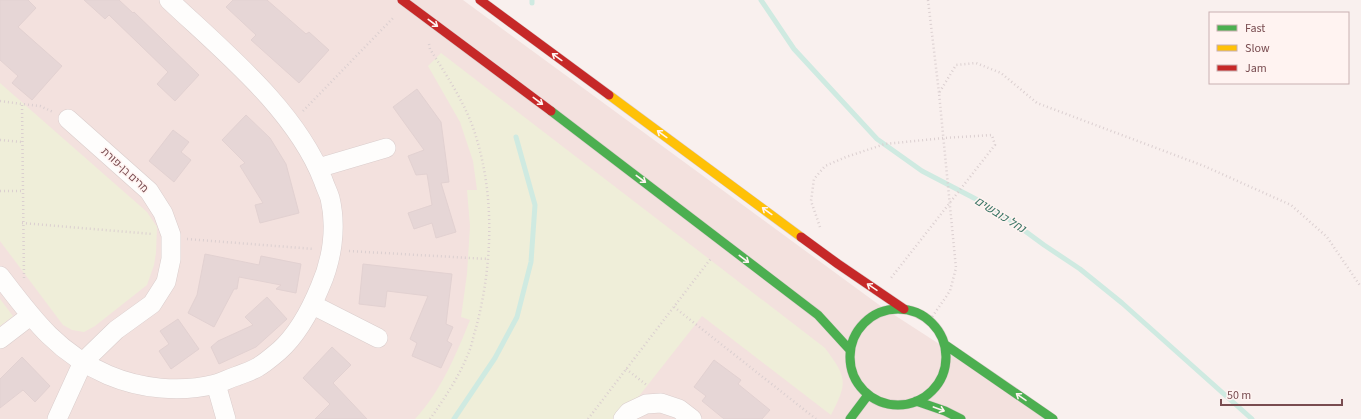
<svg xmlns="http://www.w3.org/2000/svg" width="1361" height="419" viewBox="0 0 1361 419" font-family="'Source Sans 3',Heebo,sans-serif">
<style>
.residential{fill:#f3e1de}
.green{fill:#efeed9}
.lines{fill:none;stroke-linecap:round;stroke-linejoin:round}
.stream{stroke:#cfeae1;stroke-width:5}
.building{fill:#e6d6d6;stroke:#e2d1d1}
.street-casing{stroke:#dacdcc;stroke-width:20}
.fast-casing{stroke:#dacccb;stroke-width:10}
.slow-casing{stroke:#dacccb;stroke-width:10}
.jam-casing{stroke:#dacccb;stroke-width:10}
.path{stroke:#dbcfd0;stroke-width:2.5;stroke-dasharray:1 3;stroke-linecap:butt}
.street{stroke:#fefdfc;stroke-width:19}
.fast{stroke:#4caf50;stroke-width:9}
.slow{stroke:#ffc107;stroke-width:9}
.jam{stroke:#c62828;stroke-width:9}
.oneway{stroke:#fff3f1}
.labels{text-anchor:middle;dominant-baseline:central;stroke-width:3;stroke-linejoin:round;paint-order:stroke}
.street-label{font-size:11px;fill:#794c50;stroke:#fff3f1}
.water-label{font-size:12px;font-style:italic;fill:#3c7666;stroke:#fff3f1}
</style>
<rect width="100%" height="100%" fill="#f9f0ee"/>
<path class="residential" d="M0,0H463L882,307L1055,419H0Z"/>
<path class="green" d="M441,53L825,348C847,378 848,382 831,415L702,316L621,419H415C441,391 456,355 470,320L461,317L467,274L470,226L467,190H477L473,161L460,122L428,66Z
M0,83L147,212L157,227L156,253L154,265L147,285L95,326L84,332L72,330L63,325L0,241Z
M0,299L13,316L0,326Z"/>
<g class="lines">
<path class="stream" d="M761,0L794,49L877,139L922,171L995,209L1044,245L1080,269L1122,303L1252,419
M532,3V0
M454,419L495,358L517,317L531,262L535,205L516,137"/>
</g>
<path class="building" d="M0,0H28L36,8L18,27L62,66L32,100L12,83L18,76L0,60Z
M84,0H119L133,13L134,12L199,75L175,101L157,84L168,72L109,15L105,19Z
M233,0H267L306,34L309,32L329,50L299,83L251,40L256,35L226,7Z
M417,89L441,122L449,182L441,183L456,232L436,238L432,223L414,229L408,213L432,205L427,174L416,175L408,156L424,150L393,107Z
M246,115L270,138L286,164L299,213L260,223L255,205L263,203L240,166L245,163L222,140Z
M173,130L189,142L181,152L191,160L174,182L149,161Z
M205,254L259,265L261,256L301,264L296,293L276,289L281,285L239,277L237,289H234L214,327L188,313L197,295Z
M363,264L452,274L446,324L453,327L447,341L452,344L441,368L412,356L417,343L410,339L428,296L387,291L385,307L359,304Z
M267,297L287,319L256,347L219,364L211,347L218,341L253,325L245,317Z
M178,319L199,349L171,369L159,351L169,344L160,331Z
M332,347L351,365L333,383L367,419H315L330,404L303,378Z
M22,357L50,386L35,402L23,390L0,408V379Z
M714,360L741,380L738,384L770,410L762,419H724L702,401L706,396L694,387Z"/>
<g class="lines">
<defs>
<path id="street" d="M318,168L386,148
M0,276C32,318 57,353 108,375C141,389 180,393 216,384C223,382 230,378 237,376C244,373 252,371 258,367C265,363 273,356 279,351C297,335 311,309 320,287C332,260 337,228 330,198C328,192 325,186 323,180C296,110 223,51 169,0
M313,305L378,338
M0,339L30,316
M216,384L226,419
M57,419L83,362L116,330L152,304L166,282L171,259V235L163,213L149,191L68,119
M623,419L629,412L646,404L661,403L679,409L692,419"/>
<path id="fast" d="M551,111L818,315L850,350
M850 357a48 48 0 1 1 96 0a48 48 0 1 1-96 0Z
M944,344L1053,419
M916,401L945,411L961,419
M850,419L868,395"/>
<path id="slow" d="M609,95L801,237"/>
<path id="jam" d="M402,0L551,111
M480,0L609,95
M801,237L838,264L904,309"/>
</defs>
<use href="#street" class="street-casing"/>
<use href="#fast" class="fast-casing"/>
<use href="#slow" class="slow-casing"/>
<use href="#jam" class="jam-casing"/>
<path class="path" d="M928,0L939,93
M429,44L430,49C448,78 468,107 477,140C495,201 492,267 476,328C473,336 472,346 468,354C459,377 444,399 430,419
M0,101L22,104
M303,111L394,17
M0,140L22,142
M0,191H22
M22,223L152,234
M820,227L811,201L814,179L825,166L846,157L885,144L944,138L992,135L995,145L891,278
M187,239L314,249
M349,251L488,259
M24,278L22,104L40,106L53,112
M674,307L816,419
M930,320L950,291L956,268L939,93L956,65L976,63L1001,73L1037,103L1204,166L1291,205L1327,237L1361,287
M626,369L648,386
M588,419L712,257"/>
<use href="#street" class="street"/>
<use href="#fast" class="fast"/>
<use href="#slow" class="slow"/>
<use href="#jam" class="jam"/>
</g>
<defs><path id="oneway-shaft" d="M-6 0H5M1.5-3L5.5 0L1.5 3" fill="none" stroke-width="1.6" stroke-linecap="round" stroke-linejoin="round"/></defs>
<g class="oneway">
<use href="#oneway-shaft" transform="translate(433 23) rotate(37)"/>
<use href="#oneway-shaft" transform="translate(557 57) rotate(-144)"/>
<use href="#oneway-shaft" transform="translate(538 101) rotate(37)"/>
<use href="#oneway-shaft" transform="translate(662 134) rotate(-144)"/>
<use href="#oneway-shaft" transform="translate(641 179) rotate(37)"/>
<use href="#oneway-shaft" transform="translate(767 211) rotate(-144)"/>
<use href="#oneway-shaft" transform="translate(744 259) rotate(37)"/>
<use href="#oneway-shaft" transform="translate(872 287) rotate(-146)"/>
<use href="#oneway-shaft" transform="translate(1021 397) rotate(-145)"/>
<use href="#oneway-shaft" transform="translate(939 409) rotate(20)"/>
</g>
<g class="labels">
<g class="street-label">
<text transform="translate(125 170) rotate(43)">מרים בן-פורת</text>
</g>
<g class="water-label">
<text transform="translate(1000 215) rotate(32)">נחל כובשים</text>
</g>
</g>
<rect x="1209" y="12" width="140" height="72" fill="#fff3f1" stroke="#c9b0b1"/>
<rect x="1217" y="25" width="20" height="6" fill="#4caf50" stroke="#c9b0b1"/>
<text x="1245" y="32" font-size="12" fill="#794c50">Fast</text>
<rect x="1217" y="45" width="20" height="6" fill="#ffc107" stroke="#c9b0b1"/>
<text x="1245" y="52" font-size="12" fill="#794c50">Slow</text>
<rect x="1217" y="65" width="20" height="6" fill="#c62828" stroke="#c9b0b1"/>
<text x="1245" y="72" font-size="12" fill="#794c50">Jam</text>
<path d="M1221 399v6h121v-6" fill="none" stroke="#794c50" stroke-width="2"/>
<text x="1227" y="399" font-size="12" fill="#794c50" stroke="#fff3f1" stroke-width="3" paint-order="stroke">50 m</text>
</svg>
